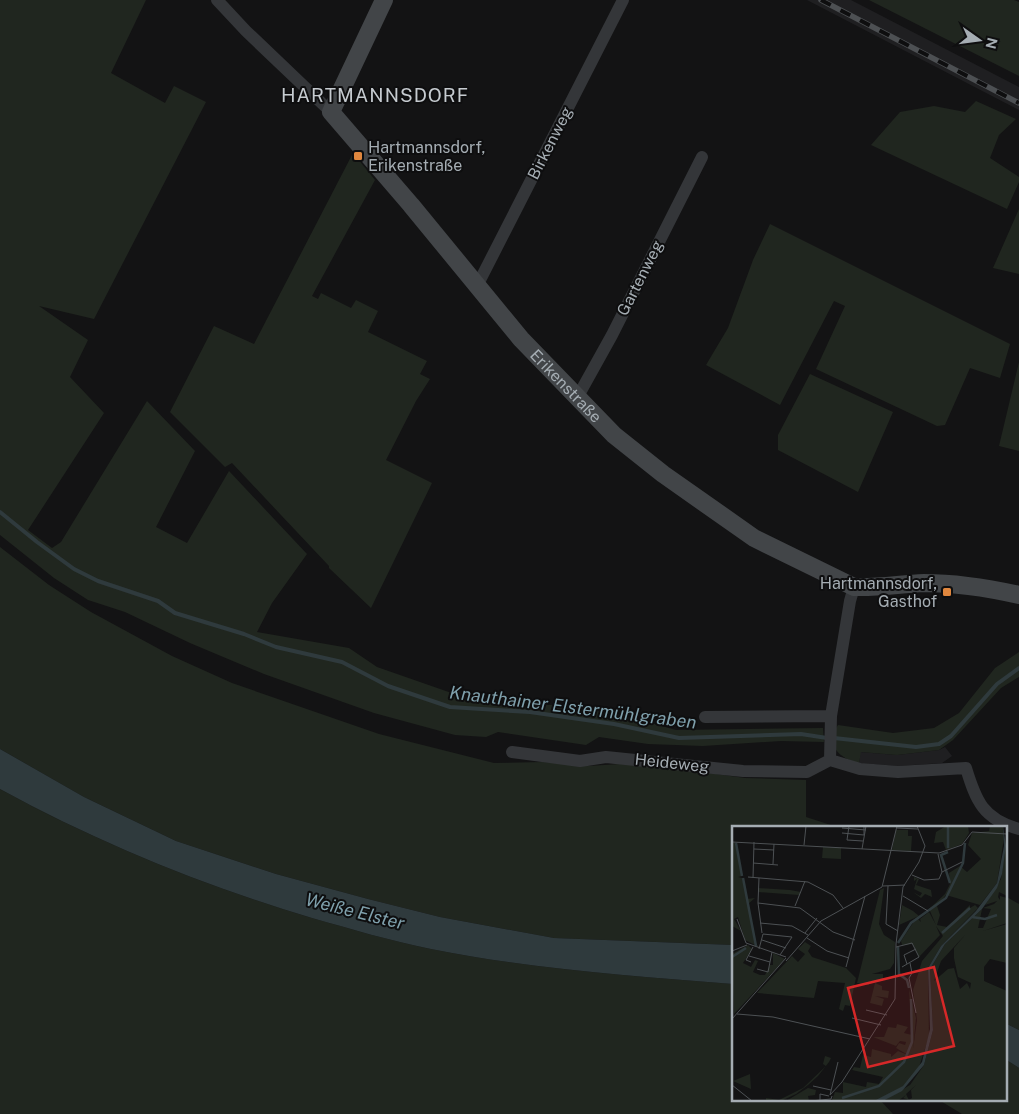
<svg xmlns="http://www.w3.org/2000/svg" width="1019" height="1114" viewBox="0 0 1019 1114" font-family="'Public Sans',sans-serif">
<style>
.built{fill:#1f1f21}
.green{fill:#20261f}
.water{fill:#2f3a3d}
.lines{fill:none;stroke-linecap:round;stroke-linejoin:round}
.stream{stroke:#2f3a3d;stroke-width:4}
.street{stroke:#343639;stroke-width:12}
.secondary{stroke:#424548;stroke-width:18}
.rail-casing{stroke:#4d5053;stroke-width:5.5}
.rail{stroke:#0e0e0f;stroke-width:4;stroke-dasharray:11;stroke-linecap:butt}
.poi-dot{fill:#e0873e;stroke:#0e0e0f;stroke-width:2}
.labels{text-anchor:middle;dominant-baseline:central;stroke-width:4;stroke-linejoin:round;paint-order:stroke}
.street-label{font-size:16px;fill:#a5adb3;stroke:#0e0e0f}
.poi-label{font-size:16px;fill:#a5adb3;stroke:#0e0e0f;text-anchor:start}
.water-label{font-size:18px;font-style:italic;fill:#7fa0ac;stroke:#0e0e0f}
.quarter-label{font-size:19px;letter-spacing:1px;fill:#c6cbd0;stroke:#0e0e0f}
.inset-river{fill:none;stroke:#2f3a3d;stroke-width:2.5}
.inset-road{fill:none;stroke:#4d5154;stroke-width:1}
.view{fill:#d62828;fill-opacity:0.15;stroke:#d62828;stroke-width:2.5}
.inset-edge{fill:none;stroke:#a5adb3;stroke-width:2.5}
</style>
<rect width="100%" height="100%" fill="#131314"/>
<path class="built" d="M807,0H851L1019,87V110Z
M945,747L952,756L942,763L898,766L859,763L860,752L897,755L939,750Z"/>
<path class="green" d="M0,0H146L111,73L165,103L174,86L206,102L94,319L39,306L88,340L70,377L104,413L28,530L52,548L61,542L147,401L195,451L156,527L187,543L229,471L307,554L272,603L257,632L349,648L377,667L463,697L605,710L676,730L823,728L824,742L781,741L703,746L648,744L599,737L586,745L498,732L486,737L455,735L374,713L264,674L190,643L125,612L88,600L54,578L0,535Z
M869,0H1014L1019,2V76Z
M976,101L1016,119L999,135L990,158L1019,177V182L1007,209L871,145L900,112L934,106L965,112Z
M353,153L375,180L312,296L318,299L321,293L351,308L356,300L378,311L368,332L427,361L420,374L430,379L416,401L386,460L432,483L371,608L329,568V566L232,463L225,467L170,412L214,326L254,344Z
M1019,209V274L993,268Z
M770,224L1010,344L1000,378L970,368L945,425L937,426L816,369L845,306L834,301L780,405L706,365L728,328L753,260Z
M1019,362V451L999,446Z
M810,374L893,412L858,492L778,450V435Z
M0,547L49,585L91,612L172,656L232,683L379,734L494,763L543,762L588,766L620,764L687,770L745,778L806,780V817L840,828H733V945L554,938L440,917L368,899L276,874L176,841L84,797L0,749Z
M1019,652V677L1001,688L953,740L939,750L897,755L861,752L859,763C840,759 824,745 838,725L893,733L934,728L959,713L995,668Z
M0,789C101,844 202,885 312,918C351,929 391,941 431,949C531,969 632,976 733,984V1100H880L893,1114H0Z
M1005,896L1019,904V1030L1005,1023Z
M1005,1059L1019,1068V1114H962L939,1100H1005Z"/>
<path class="water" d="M0,749L84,797L176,841L276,874L368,899L440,917L554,938L733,945V984C632,976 531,969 431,949C391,941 351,929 312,918C202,885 101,844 0,789Z
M1005,1023L1019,1030V1068L1005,1059Z"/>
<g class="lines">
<path class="stream" d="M0,512L37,542L74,569L98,581L158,601L175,613L244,634L276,647L342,662L388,686L450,707L530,712L614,724L679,738L801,734L827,738
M834,738L916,747L939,744L951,736L997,684L1019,668"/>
<path class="street" d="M217,0L246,31L331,112
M477,286L623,0
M577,398L612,335L702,157
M705,717L831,716
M512,752L580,761L606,757L743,771L807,772L830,760L860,769L898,772L966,768C976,801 983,819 1019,829
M830,760L831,716L850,601L854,587"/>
<path class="secondary" id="s1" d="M384,0L331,112L411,205L521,339L614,435L663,474L754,538L854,587C878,588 900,584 924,583C956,583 988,588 1019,595"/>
<defs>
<path id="rail" d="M821,0L1019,103"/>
</defs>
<use href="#rail" class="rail-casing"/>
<use href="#rail" class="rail"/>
</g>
<g class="poi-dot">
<rect x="353" y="151" width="10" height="10" rx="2.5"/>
<rect x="942" y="587" width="10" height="10" rx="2.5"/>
</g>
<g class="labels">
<g class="street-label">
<text transform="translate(550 143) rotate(-63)">Birkenweg</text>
<text transform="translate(640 278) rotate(-63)">Gartenweg</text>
<text stroke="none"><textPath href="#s1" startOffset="485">Erikenstraße</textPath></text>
<text transform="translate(672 763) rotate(6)">Heideweg</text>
</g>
<g class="poi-label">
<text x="368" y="147">Hartmannsdorf,<tspan x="368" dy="18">Erikenstraße</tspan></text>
<text x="937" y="583" text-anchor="end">Hartmannsdorf,<tspan x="937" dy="18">Gasthof</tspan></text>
</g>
<g class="water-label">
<text transform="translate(573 707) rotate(7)">Knauthainer Elstermühlgraben</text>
<text transform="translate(355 911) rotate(14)">Weiße Elster</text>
</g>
<g class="quarter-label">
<text x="375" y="95">HARTMANNSDORF</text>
</g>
</g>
<g transform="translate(732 826)">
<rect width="275" height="275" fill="#131314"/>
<path d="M214,0H236L237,7L230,18L214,24L211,16L202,17L204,6ZM258,0H271L272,12L265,57L248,79L214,69L205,80L208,89L205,99L215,101L238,79V82L243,79L246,82L209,120L196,142L197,211L186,244L172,260L146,274H100L103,266L111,267V256L134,261L135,256L147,258L151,251L120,244L122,241L128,242L131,229L139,231L140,223L159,228V231L166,225L176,229L164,222L167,217L173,219L174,216L168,215L164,220L141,211H152L156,201L164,202L165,198L176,201L172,207L180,209L177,163L184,192L181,223L185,194L181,164L190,135L211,110L204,100L208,109L187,131L181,118L170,119L169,115L181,97L186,93L189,96L188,93L197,86L204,99L198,85L196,84L213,68L218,58L217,47L228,40L235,46L249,33L236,19L240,7L257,5ZM164,4H176V10H180L179,25L160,24ZM275,9V70L267,66L266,71L268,74V70L275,72V97L251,105L275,98V137L258,133L252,141V155L275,165V275H175L180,272L179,264L184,259L174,268L177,274L171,272L174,269L166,275H151L178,259L192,239L201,204L198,143L213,118L250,83L246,102H251L259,83L251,82L262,78L265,75L253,79L269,53ZM233,109L222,122V132L226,151L239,157L238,163L235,157L228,163L222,142L216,143L202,155L209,135ZM0,17H3L10,50L6,51L10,52L15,73L23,72L16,78L23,117L27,121L13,114L6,91L2,93L9,105L0,100ZM91,21L109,22V33L90,32ZM182,51L187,53L184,59L199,64L200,71L193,68L189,72L181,66L188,70L190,67L182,63L185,53L182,55ZM26,62L58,64L69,66L67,69L26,66ZM152,62L147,98L152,109L163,116L162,137L158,143L140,148H151V155H138L137,159L125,157L148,64ZM170,79L181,85L187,90L167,99ZM73,116L79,120L76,125L80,131L114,142L124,152L118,180L113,179L111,185L107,183L113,157L86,155L82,172L25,167L60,130L66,136L73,128L66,123ZM16,119L20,123L11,137L19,141L23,134L26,135L21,146L28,149H33L38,139H41V127L53,133L2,188L0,128ZM143,157L150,160V164L157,165L156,172L143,170L152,173L150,180L138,177ZM93,230L99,232L97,236L86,250L76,259L64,268L49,275H34V272L47,274L71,262L94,240L91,238ZM18,248L19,263L1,255ZM76,262L84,264L83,269L76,270L77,275H54Z" fill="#20261f" fill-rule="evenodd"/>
<path d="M271,0L274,20L270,48L265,62L250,83L213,118L198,143L201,204L192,239L170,265L151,275H142L171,260L190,236L198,203L196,142L209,120L244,85L265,57L272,20Z" fill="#2f3a3d"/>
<path class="inset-river" d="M216,0V22M4,17L10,50M216,26L209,29L218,57M11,52L24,120M240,91L253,93L265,89M210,107L238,82M166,117L179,97L214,72L231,37L233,17M166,121L167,148L175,154L177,162M0,131L14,122M110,272L147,260L172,236L180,216L179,173"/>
<path class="inset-road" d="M117,0L115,14L131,15M110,2L134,4M165,2L186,3M110,7L132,9V0M0,16L207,27L230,19L240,6L275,8M72,19L74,0M22,23L42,24M130,23L134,0M206,28L210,46M21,37L46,39M41,38L42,18M180,49L192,54L207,53L210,46L230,36M16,51L76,56L101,69L111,82M21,52L22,16M27,52L26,77L30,107M151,60L173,59M156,60L154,98L166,105M171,70L196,85M26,77L68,82L101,106L123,114M63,80L73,55M5,93L14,117L54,131M28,97L60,100L76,109M73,107L85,92M75,112L95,125L117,132M30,114L54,122M164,121L180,117L187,131L170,141M27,123L31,108L60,111L48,129M0,125L15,119M17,130L38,136M54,135L89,95L150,61L165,0M19,136L14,134L21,121M178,137L180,147L177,152L184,187M175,138L172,129L184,123M114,141L133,70M25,143L36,146L40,126M134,184L155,189M5,188L41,191L138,213M120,192L149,199M0,193L54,132M0,259L20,275M81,260L99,264M98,269L110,256L163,173L164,118L171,61L187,36L193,20L185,0M98,269L106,236M88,274V268L97,270M78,275L99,273L100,270"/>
<path class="view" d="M202,141L222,220L136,241L116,162Z"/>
<rect width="275" height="275" class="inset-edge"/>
</g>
<g transform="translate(979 40) rotate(104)" stroke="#0e0e0f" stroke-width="4" paint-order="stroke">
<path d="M0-4L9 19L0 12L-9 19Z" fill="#a5adb3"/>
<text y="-8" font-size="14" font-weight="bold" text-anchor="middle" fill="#a5adb3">N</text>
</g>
</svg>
